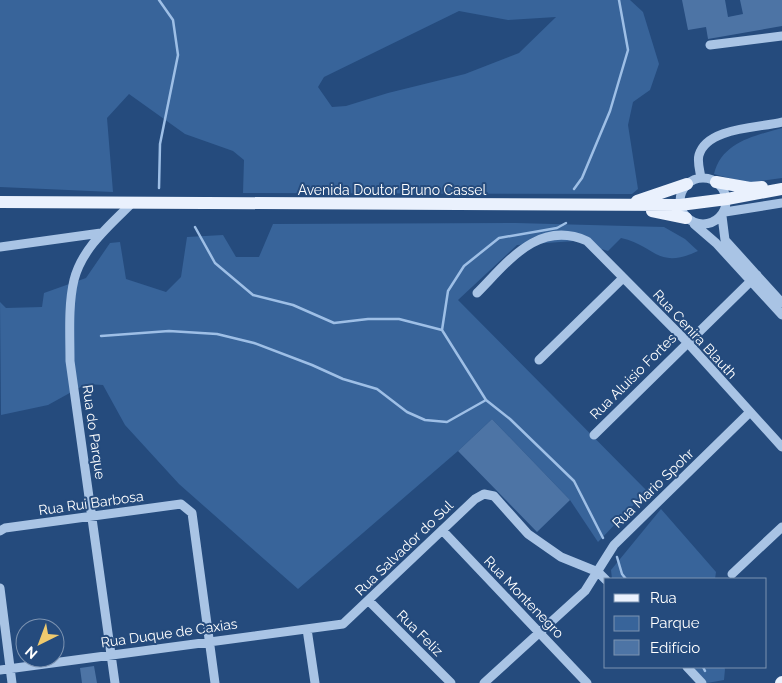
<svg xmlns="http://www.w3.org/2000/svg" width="782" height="683" viewBox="0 0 782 683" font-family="Raleway,sans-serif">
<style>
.green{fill:#38649a;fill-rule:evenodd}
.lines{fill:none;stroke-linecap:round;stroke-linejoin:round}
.stream{stroke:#9ebfe6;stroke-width:2.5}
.building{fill:#4d74a5}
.minor{stroke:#a9c4e5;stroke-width:9}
.major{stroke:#eaf1fd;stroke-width:12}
.labels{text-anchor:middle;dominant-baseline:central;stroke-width:4;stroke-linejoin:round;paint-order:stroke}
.street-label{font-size:14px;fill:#fff;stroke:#254b7d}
</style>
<rect width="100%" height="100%" fill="#254b7d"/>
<path class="green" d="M0,0H630L643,12L659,64L650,90L633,102L628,125L638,189L632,194L243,193L244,160L233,151L185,134L129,94L107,118L113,192L0,187ZM459,11L508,20L556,17L519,53L465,74L388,93L346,106L332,107L318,87L324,77Z
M782,128V178L747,183L714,174C722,142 754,136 782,128Z
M516,223L664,227L685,239L698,251C657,270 656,246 621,238L608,251L575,241L517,245L458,300L647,491L598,542L570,500L492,419L458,451L298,589L179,484L125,425L103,385L86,384L48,405L1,415L0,302L6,308L42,307L44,293L86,278L110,243L120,242L126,279L166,292L181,277L187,237L223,235L236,257H259L273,224Z
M661,509L716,572L715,579H612L611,570Z
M690,667H724L725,669L724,680L707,683Z"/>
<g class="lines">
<path class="stream" d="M159,0L173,20L178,55L160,144L159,188
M574,189L582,178L610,111L628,50L619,0
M566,223L557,228L499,238L464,266L448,291L442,330L486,400L510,419L574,481L603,538
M195,227L215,263L253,295L293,305L334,323L368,319H399L442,330
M101,336L169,331L217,334L254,343L312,365L343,379L377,389L407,412L425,420L447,422L486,400
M617,557L622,574L626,579
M703,667L705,671"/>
</g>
<path class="building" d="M682,0H725L728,17L743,14L740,0H782V26L708,39L706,27L688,30Z
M492,419L570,500L537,532L458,451Z
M94,666L97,683H82L80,668Z"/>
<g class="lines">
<path class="minor" d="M710,45L782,36
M680 201a23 23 0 1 1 46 0a23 23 0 1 1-46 0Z
M701,178C700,171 697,162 699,155C707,127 759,128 782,122
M725,212L782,203
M722,216L725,240L782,303
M694,224L716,243L782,315
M0,247L101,233
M477,293C507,263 538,219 587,241L687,342L782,447
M539,360L623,278
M594,435L757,275
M442,530L587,683
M0,531L5,528L181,504L192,513L215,683
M732,574L782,527
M0,588L12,683
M369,601L451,683
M307,629L315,683
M687,667L702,683
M0,670L343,624L475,499L484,494L494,496L528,534L561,557L598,572L606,580
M115,683L70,361C70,335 68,305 74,280C82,248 110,225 132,203
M484,683L585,591L614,545L749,413"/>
<path class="major" d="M716,182L750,188L762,187
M637,201L687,184
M0,202L680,205L727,199L782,189
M652,211L686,218
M781,683L782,682"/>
</g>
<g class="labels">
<g class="street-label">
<text x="392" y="190">Avenida Doutor Bruno Cassel</text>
<text transform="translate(695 334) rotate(47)">Rua Cenira Blauth</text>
<text transform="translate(633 376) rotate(-45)">Rua Aluisio Fortes</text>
<text transform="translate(94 432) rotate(82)">Rua do Parque</text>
<text transform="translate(653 488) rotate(-44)">Rua Mario Spohr</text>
<text transform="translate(91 503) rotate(-8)">Rua Rui Barbosa</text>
<text transform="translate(404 548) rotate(-44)">Rua Salvador do Sul</text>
<text transform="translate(524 597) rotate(46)">Rua Montenegro</text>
<text transform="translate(169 633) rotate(-8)">Rua Duque de Caxias</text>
<text transform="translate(420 633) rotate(45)">Rua Feliz</text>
</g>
</g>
<rect x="604" y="578" width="162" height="90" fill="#254b7d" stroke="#7c93b1"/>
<rect x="614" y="594" width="25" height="8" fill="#eaf1fd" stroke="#7c93b1"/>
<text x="650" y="603" font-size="15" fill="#ffffff">Rua</text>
<rect x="614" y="616" width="25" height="15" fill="#38649a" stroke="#7c93b1"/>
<text x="650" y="628" font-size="15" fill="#ffffff">Parque</text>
<rect x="614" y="640" width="25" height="15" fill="#4d74a5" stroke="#7c93b1"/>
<text x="650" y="653" font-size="15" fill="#ffffff">Edifício</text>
<g transform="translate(40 643) rotate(222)"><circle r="24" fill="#254b7d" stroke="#7c93b1"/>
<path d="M0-4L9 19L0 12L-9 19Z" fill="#efca6e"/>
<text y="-8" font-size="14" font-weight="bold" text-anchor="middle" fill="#ffffff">N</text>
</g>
</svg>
